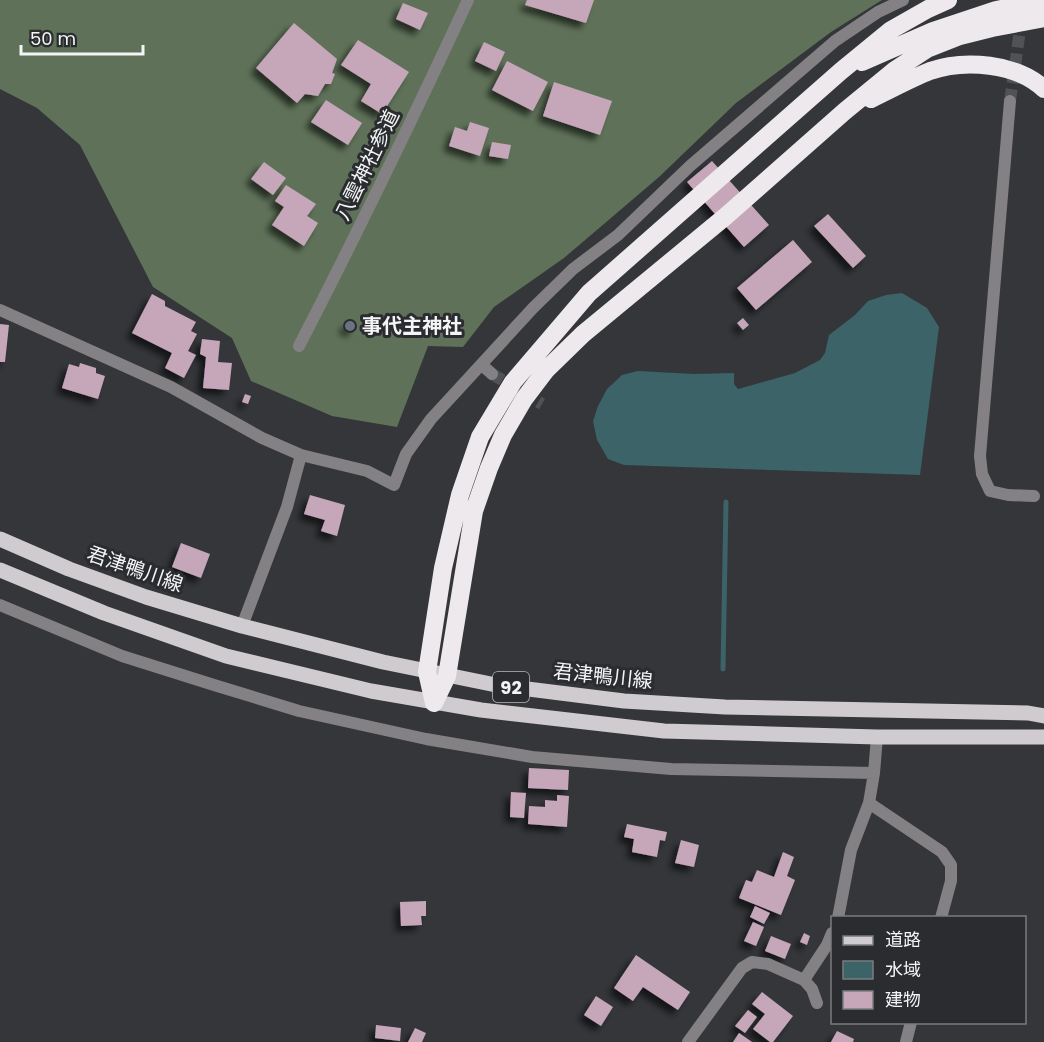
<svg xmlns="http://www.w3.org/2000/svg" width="1044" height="1042" viewBox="0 0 1044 1042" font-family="Poppins,'Noto Sans JP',sans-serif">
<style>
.forest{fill:#5f7259}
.water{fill:#3c6367}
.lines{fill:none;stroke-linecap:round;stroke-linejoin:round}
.stream{stroke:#3c6367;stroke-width:5}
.building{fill:#c6a7ba;filter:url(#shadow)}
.minor-tunnel{stroke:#515256;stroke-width:12;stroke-dasharray:12 6;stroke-linecap:butt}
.tertiary-tunnel{stroke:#515256;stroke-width:12;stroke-dasharray:12 6;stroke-linecap:butt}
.minor{stroke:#838183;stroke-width:12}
.tertiary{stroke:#838183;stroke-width:12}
.primary{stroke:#cfcbcf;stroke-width:15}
.motorway{stroke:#ede9ed;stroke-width:18}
.worship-dot{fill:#6b7280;stroke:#2a2c2f;stroke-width:2}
.labels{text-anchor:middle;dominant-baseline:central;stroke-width:6;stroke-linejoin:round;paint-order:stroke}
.shield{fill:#2a2c2f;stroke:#b7b8ba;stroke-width:1.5}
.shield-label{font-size:18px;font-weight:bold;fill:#f3f4f6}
.street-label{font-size:20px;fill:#f3f4f6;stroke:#2a2c2f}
.poi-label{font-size:20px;font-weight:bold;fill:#f3f4f6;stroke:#2a2c2f;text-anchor:start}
</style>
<defs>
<filter id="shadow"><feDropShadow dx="-5.5" dy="5.5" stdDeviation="3" flood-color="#0009"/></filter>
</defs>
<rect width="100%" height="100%" fill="#34363a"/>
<path class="forest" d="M0,0H882L831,32L736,103L659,177L564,258L494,307L463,347L428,346L397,427L332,416L251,381L232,338L153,287L80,145L37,108L0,89Z"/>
<path class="water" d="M902,293L927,308L939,327L920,475L624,465L608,459L597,440L593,421L598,406L607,389L622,375L638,371L694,374L734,373V384L738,389L795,373L820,360L825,353L829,335L855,315L868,301L886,295Z"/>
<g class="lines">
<path class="stream" d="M723,669L726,502"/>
</g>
<path class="building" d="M527,0H594L586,23L525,5Z
M403,3L428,13L420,30L396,19Z
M294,23L337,59L332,73L335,74L331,84H325L318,96L305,94L297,103L256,68Z
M358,40L409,72L382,114L361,101L371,84L341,65Z
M484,42L505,52L496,71L475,61Z
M507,61L548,82L533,111L492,90Z
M554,82L612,101L600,135L543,116Z
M326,100L362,123L348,145L311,122Z
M470,122L489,128L480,156L449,146L455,127L467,131Z
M492,142L511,145L508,159L489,156Z
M712,161L769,225L744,247L687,182Z
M264,162L286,178L273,195L251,179Z
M286,185L316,204L307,216L318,223L304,246L272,225L284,207L275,201Z
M828,214L866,256L853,268L814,226Z
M793,240L812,262L756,310L737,288Z
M152,294L165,301V306L196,322L191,331L197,334L188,351L196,355L184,378L165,368L172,353L132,333Z
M743,318L749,325L743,330L737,323Z
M348,321L356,325L352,332L344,328Z
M0,324L9,325L5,362H0Z
M202,339L220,341L218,362L232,363L229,390L203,388L206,357L200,354Z
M80,363L96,368V373L105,376L98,399L62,388L69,364L79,367Z
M245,394L251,396L248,404L242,402Z
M310,495L345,505L337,536L321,531L325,520L304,514Z
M181,543L210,554L201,578L172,567Z
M529,768L569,770L568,790L528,788Z
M511,792L526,793L524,818L510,817Z
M557,795L569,796L567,827L528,824L529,806L545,807V800L557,801Z
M627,824L667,832L665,841L660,840L657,857L632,852L634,839L624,837Z
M681,840L699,845L694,867L675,863Z
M783,852L794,857L787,876L795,880L781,915L739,898L746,880L752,882L757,870L774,877Z
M426,901V916H421L422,925L401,926L400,902Z
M755,906L770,913L764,924L750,917Z
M753,922L764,927L756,946L744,941Z
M804,933L810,936L807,945L800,942Z
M771,936L791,944L785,959L765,951Z
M636,955L690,992L678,1010L643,987L633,1001L614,988Z
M762,992L793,1016L773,1042H770L753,1029L765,1014L752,1004Z
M596,996L613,1007L601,1026L584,1015Z
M748,1010L757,1017L745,1033L735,1026Z
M376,1025L401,1028L400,1041L375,1038Z
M415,1028L426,1033L422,1042H408Z
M837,1031L854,1039L853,1042H831Z
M739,1033L752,1042H733Z"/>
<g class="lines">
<path class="minor-tunnel" d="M492,374L542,404"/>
<path class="tertiary-tunnel" d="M1010,101L1022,16"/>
<path class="minor" d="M0,310L171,387L262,438L301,455L367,471L394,485L406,454L431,419L533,308L573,269L618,235L690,166L835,41L878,12L903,0
M299,346C358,232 414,116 468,0
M482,365L492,374
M0,605L122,656L214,685L299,711L426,739L532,757L671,769L874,773
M242,626L287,507L301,455
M869,803L942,852L951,865V881L941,918
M838,918L851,850L869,803L874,773L877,737
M804,980L827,945L832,933
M688,1042L742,968L752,962L768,964L804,980L812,989L817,1003
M906,1042L911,1022"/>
<path class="tertiary" d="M1010,101L980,456L982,474L990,491L1008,495L1034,496"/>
<path class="primary" d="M0,539L69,569L146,597L242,626L383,662L496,685L624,701L725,707L1028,713L1044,716
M0,570L104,613L226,656L371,691L481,710L664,731L877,737H1044"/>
<path class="motorway" d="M862,62L933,31L996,10L1044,1
M871,99C890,90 910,79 930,71C964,59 1017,63 1044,89
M434,703L447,676L474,511L489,468L503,435L524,399L546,370L583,334L726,216L845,111L895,70L927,49L960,36L992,28L1044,18
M434,703L427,672L443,568L460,495L480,437L513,382L589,293L841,71L891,30L928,9L948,0"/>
</g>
<circle class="worship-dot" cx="350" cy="326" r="6"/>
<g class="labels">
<rect class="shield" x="493" y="672" width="36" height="30" rx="4.5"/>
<g class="shield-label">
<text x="511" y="687">92</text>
</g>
<g class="street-label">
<text transform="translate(367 165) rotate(-64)">八雲神社参道</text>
<text transform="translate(135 569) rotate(19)">君津鴨川線</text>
<text transform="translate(603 676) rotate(6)">君津鴨川線</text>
</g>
<g class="poi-label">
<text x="362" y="326">事代主神社</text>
</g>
</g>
<rect x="831" y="916" width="195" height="108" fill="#2a2c2f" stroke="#7a7c7f" stroke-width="1.5"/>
<rect x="843" y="936" width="30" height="9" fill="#cfcbcf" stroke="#7a7c7f" stroke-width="1.5"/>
<text x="885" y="946" font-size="18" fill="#f3f4f6">道路</text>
<rect x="843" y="961" width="30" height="18" fill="#3c6367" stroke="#7a7c7f" stroke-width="1.5"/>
<text x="885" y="976" font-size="18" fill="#f3f4f6">水域</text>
<rect x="843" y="991" width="30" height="18" fill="#c6a7ba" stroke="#7a7c7f" stroke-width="1.5"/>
<text x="885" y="1006" font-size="18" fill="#f3f4f6">建物</text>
<path d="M21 45v9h122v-9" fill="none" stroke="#f3f4f6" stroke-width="3"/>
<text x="30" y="45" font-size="18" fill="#f3f4f6" stroke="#2a2c2f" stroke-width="4.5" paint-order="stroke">50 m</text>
</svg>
